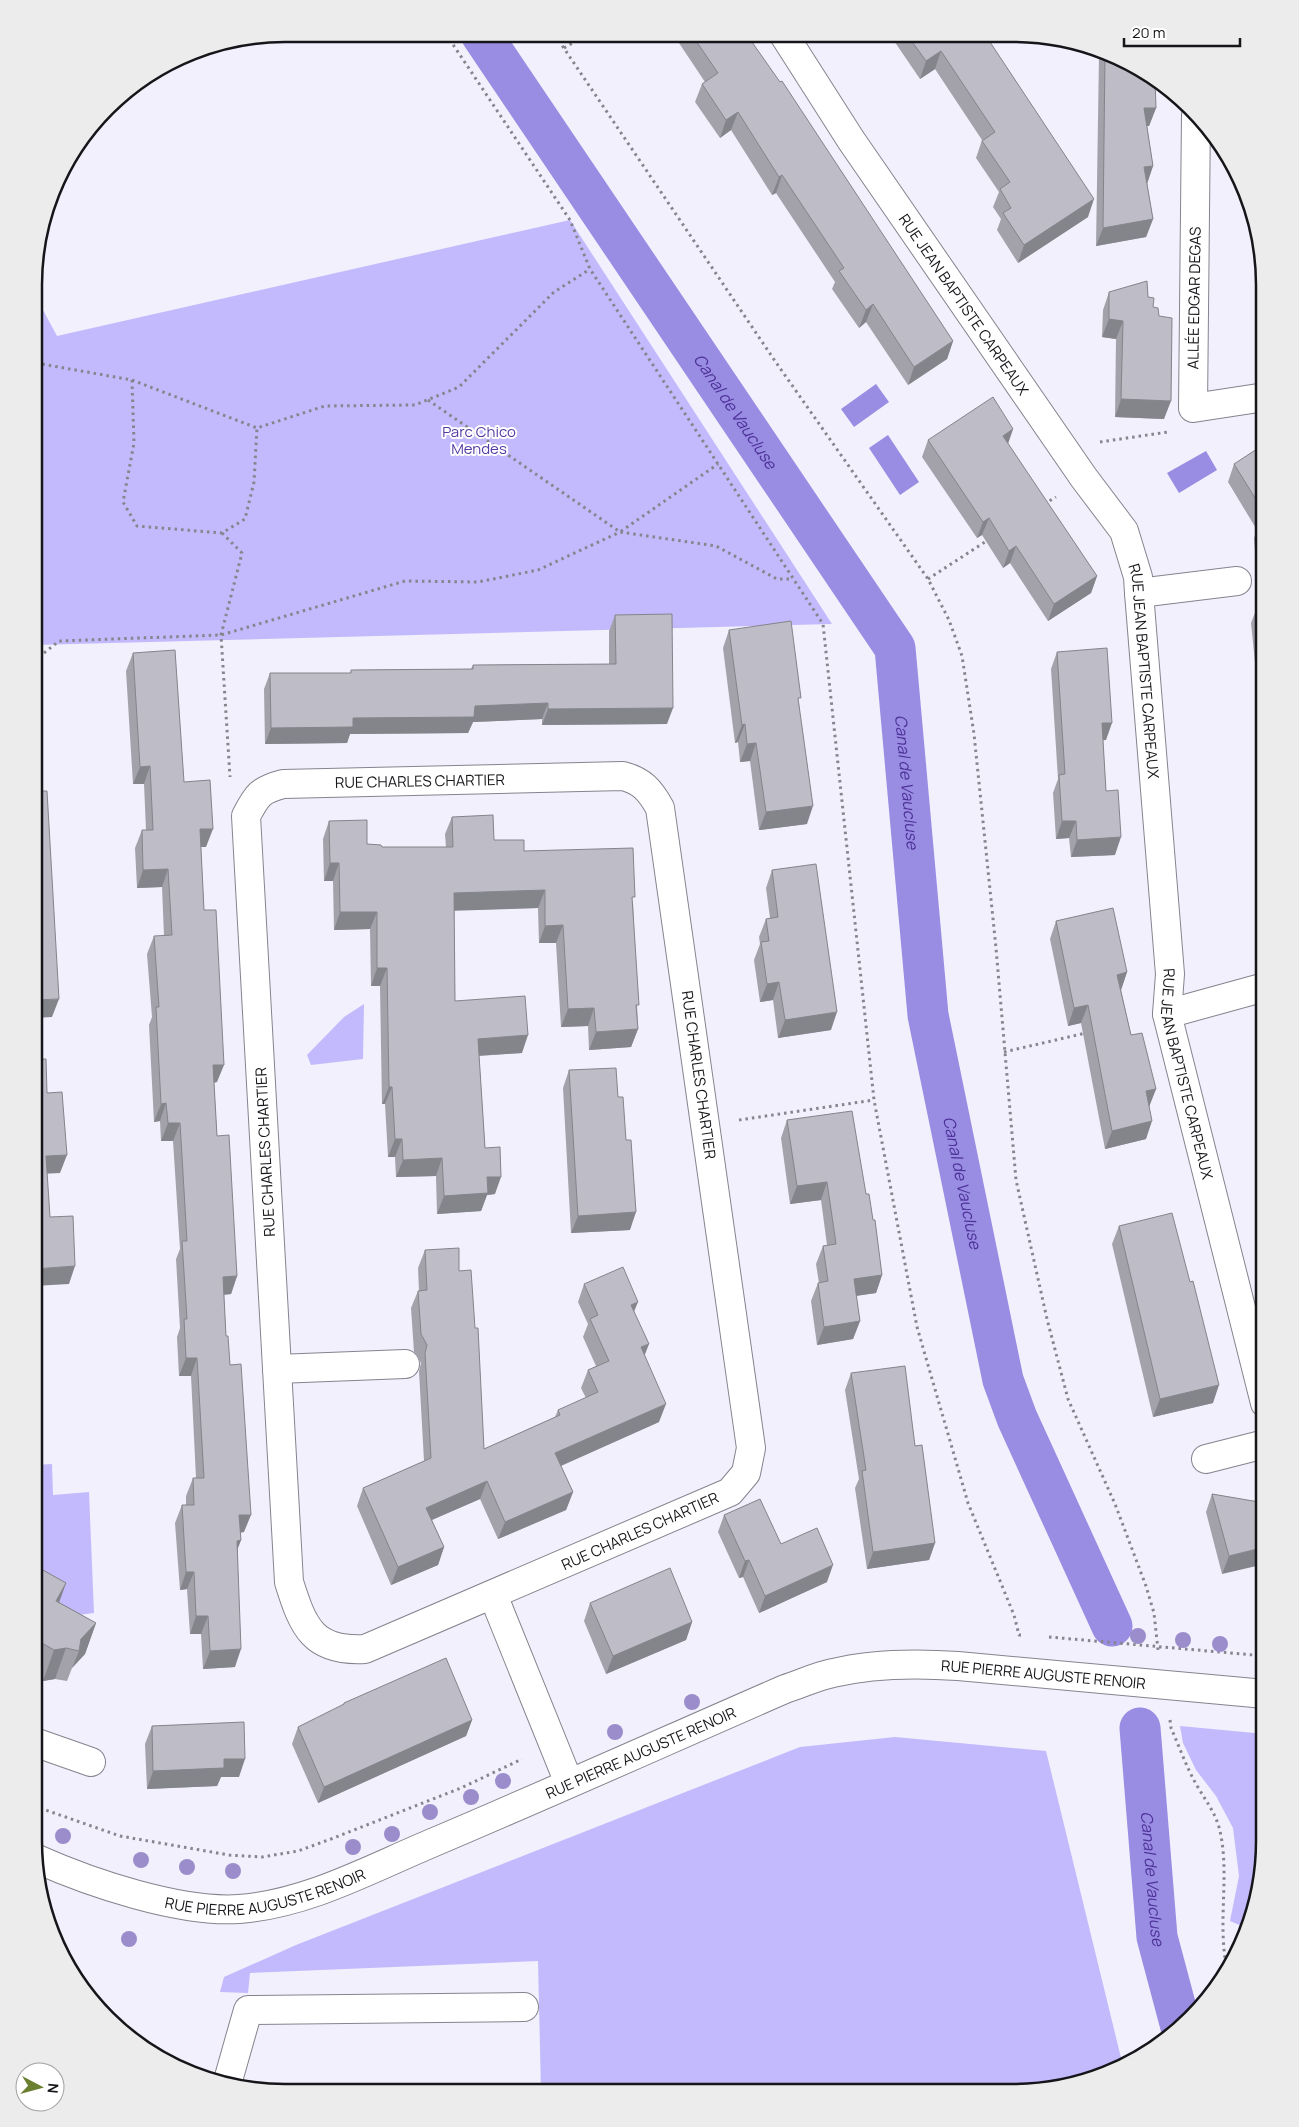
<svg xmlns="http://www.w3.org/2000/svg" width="1299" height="2127" viewBox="0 0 1299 2127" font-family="Manrope,sans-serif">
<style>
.green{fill:#c2bafc}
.water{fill:#998ce3}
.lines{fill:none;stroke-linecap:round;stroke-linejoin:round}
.canal{stroke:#998ce3;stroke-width:41}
.minor-casing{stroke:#84848e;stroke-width:30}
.path{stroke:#86858d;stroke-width:3;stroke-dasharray:2.5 4;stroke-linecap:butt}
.minor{stroke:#fff;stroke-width:28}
.tree{fill:#9b8dcb}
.wall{fill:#a3a2ab}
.shaded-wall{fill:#84848b}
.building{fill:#bdbcc7;stroke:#84848b}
.labels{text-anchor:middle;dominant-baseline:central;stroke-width:4;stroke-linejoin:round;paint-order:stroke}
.street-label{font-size:15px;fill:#161519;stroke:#fff}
.park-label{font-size:15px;fill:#553ca3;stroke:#fff}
.water-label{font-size:16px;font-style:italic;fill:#4d3298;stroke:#fff}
.rim{fill:none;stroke:#161519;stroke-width:2.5}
</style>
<rect width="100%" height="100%" fill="#f1f0fc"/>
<path class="green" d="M570,220L832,624L35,645L36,297L57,336Z
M364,1004L363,1059L311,1065L307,1055L344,1017Z
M52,1464L53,1495L89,1492L94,1613L62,1617L34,1600V1465Z
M1180,1726L1265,1734V1858L1249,1929L1230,1921L1239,1876L1233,1828L1216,1796L1196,1770L1183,1743Z
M895,1737L1046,1751L1123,2066L1110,2074L1014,2093L541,2092L538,1961L250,1973L248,1993L220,1992L224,1977L296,1945L800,1747Z"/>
<path class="water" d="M876,384L889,402L854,427L841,409Z
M888,435L919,482L900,495L869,448Z
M1206,451L1217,470L1179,493L1167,473Z"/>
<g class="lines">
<g class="canal">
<path id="s1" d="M481,34L895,648L928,1015L1003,1380L1017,1418L1112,1626"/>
<path id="s2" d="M1140,1728L1157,1937L1181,2027"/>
</g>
<defs>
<g id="minor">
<path id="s3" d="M784,35L851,140L1084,478L1124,531L1138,577L1139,593L1170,974L1167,1014L1265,1403"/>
<path d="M1196,115L1193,408L1265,397"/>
<path d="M1139,593L1237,581"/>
<path d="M623,776C642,781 650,790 660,808L751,1448L746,1473L730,1492L365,1649C313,1652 303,1627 289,1582L246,816C257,795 260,790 283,784Z"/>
<path d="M1167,1014L1265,987"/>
<path d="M277,1369L405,1364"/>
<path d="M1206,1459L1265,1444"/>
<path d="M493,1595L569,1783"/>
<path d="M34,1742L91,1762"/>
<path id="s4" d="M37,1859C91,1883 180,1913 239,1909C307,1904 370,1869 432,1843C550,1793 668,1740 785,1689C801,1684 817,1676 833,1673C874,1663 916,1663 958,1666L1265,1694"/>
<path d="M227,2084L248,2010L524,2007"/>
</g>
</defs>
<use href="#minor" class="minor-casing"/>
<path class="path" d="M446,34L570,220L590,269L823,624L874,1100L917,1327L968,1503L1014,1615L1019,1635H1021
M555,35L775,361L928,579L949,620L962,656L974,734L996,948L1016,1180L1047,1319L1068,1399L1115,1504L1146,1586L1154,1613L1158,1650
M564,48L586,35
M36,363L132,380L257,428L325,406L415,405L459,387L554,292L590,269
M132,380L134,443L123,502L137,526L222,533L245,519L254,482L257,428
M428,400L620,532L718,464
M1100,442L1168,432
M1044,504L1056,497
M222,533L242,553L221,635L230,777
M928,579L988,540
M44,653L59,641L221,635L405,581L478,582L538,570L620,532L716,546L777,579H792
M1004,1052L1086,1033
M739,1120L874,1100
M1049,1637L1265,1656
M1170,1720L1171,1728C1179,1746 1186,1766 1196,1784C1205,1800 1216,1813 1220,1831C1230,1876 1217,1923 1227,1969
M34,1806L120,1836L229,1855L262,1857L298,1851L331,1839L461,1788L522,1759"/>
<use href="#minor" class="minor"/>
</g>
<g class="tree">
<circle cx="1138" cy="1636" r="8"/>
<circle cx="1183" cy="1640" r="8"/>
<circle cx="1220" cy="1644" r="8"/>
<circle cx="692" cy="1702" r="8"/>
<circle cx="615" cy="1732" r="8"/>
<circle cx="503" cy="1781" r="8"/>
<circle cx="471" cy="1797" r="8"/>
<circle cx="430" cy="1812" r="8"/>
<circle cx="392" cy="1834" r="8"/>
<circle cx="63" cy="1836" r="8"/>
<circle cx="353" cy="1847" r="8"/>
<circle cx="141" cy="1860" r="8"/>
<circle cx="187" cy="1867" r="8"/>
<circle cx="233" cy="1871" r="8"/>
<circle cx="129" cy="1939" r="8"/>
</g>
<path class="wall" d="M679,35H747L953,341L947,359L908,385L866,322L859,328L832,289L835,282L776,193L772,195L731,130L720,138L695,102L702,84L705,82L677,40Z
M890,35L986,36L1088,217L1018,263L997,230L1001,219L993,207L999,192L976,158L982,140L935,69L920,79Z
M1092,48L1110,53L1156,108L1149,126H1147L1153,166L1147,183L1153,219L1146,237L1096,246L1099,56L1092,55Z
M1109,292L1148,297L1153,307L1164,419L1115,417L1116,339L1102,337L1103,310Z
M1013,429L1008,444L1097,576L1091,593L1048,621L1010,563L1003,568L982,535L977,538L922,457L928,440Z
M1265,454V830L1259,739L1262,732L1251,623L1258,605H1259L1254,538L1257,530L1228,482L1234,464Z
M615,615L667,724L542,725V719L473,722L468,733L350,734L347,743L265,744L264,689L270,673H350L351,670L471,669L473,665L609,664V631Z
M729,630L799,704L807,824L759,830L750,761L740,762L738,742L735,743L723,648Z
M1057,652L1106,740H1103L1106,791L1115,855L1071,857L1069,838L1056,839L1053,793L1058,779L1051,669Z
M133,653L184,782L206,847H201L204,910L217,1082L214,1083L217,1136L237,1276L231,1294L224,1295L226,1336L230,1365L244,1532L240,1533L241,1540L238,1548L235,1667L203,1669L201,1634H190L187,1589L180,1590L175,1523L182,1505H186V1496L193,1478H196L191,1376H179L177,1337L180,1328L176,1259L180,1249L173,1141H161L160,1121L154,1122L149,1025L152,1017L147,954L154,936H164L162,887L137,888L135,848L142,830H146L144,784H133L126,671Z
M452,817L494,840L524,851L633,902L638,1029L631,1047L589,1050L588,1026L561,1027L556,943H539L538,908L454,910L455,1001L522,1053L479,1056L485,1148L495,1194L487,1195L481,1211L437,1214L436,1176L396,1177L395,1157H388L385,1104H382L380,986H371L370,929L334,930L333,881H324L323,839L329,821L367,844L382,847H446L445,834Z
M772,870L831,1030L778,1038L773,1000L760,1002L754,960L760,944L759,937L766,919L770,918L766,888Z
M1056,921L1127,972L1121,990L1131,1035L1156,1089L1149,1106L1146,1139L1105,1149L1081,1023L1068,1026L1050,939Z
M569,1070L618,1097L630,1230L571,1233L563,1088Z
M787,1120L866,1194L873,1220L882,1275L876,1293L856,1296L860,1321L853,1339L817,1345L811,1301L818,1283H819L816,1264L823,1246L827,1245L821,1200L790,1204L781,1138Z
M1265,1127V1173L1258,1144Z
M1119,1226L1213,1403L1153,1417L1112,1244Z
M425,1250L459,1271L484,1449L555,1417L558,1410L586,1398L581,1388L588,1370L596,1366L583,1337L588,1324L578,1302L584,1284L634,1311L659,1422L561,1466L573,1492L566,1510L498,1539L480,1499L432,1520L444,1547L438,1565L391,1585L357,1506L363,1488L424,1461L419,1371L421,1363L414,1352L411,1308L418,1291H419L418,1268Z
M851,1373L915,1446L935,1543L929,1560L867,1569L855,1488L859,1479L845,1390Z
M1212,1494L1265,1503L1222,1574L1206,1512Z
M724,1515L781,1544L827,1582L759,1613L743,1577L739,1578L718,1532Z
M34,1565L66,1583L59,1602L96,1623L85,1654L72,1668L67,1681L55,1679L43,1681L34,1676Z
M590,1603L692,1622L686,1640L606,1674L584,1621Z
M344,1703L472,1720L466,1736L318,1803L292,1744L298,1727L343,1705Z
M152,1726L239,1777H221L217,1786L147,1789L145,1744Z"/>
<path class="shaded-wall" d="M1094,49L1101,50L1099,56L1092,55Z
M941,51L935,69L920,79L926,61Z
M1144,108H1156L1149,126H1137Z
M738,112L731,130L720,138L726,120Z
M1153,166L1147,184L1144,167Z
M782,175L776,193L772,195L779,177Z
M1094,199L1088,217L1018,263L1024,245Z
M1153,219L1146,237L1096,246L1103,228Z
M873,304L866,322L859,328L866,310Z
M1109,319L1123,321L1116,339L1102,337Z
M953,341L947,359L908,385L914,367Z
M1121,399L1171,401L1164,419L1115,417Z
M1013,429L1007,446L1003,436Z
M989,518L982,535L977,538L983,522Z
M1016,546L1010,563L1003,568L1009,551Z
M1097,576L1091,593L1048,621L1054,604Z
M548,703L542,719L473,722L468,733L350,734L347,743L265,744L271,728L353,718L475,706Z
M673,708L667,724L542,725L548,709Z
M1102,723H1112L1106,740L1095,741Z
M745,724L738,742L735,743L742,725Z
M756,743L750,761L740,762L747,744Z
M150,766L144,784H133L140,767Z
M813,806L807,824L759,830L766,812Z
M1062,821H1076L1069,838L1056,839Z
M200,829H213L206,847H194Z
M1121,837L1115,855L1071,857L1077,840Z
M330,863H339L333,881H324Z
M168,869L162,887L137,888L143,870Z
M545,890L538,908L447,911L454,893Z
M340,912H377L370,929L334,930Z
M563,925L556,943H539L545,926Z
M377,968H387L380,986H371Z
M1127,972L1121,990L1117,975Z
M779,982L773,1000L760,1002L767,984Z
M59,999L52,1017L35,1018V1000Z
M1088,1005L1081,1023L1068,1026L1074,1008Z
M594,1008L588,1026L561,1027L568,1009Z
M837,1012L831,1030L778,1038L785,1020Z
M638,1029L631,1047L589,1050L596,1032Z
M528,1035L522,1053L472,1056L478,1039Z
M213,1065H224L217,1082L207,1083Z
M389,1087H392L385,1104H382Z
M1156,1089L1149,1107L1146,1091Z
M166,1103L160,1121L154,1122L161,1104Z
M1152,1121L1146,1139L1105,1149L1112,1131Z
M168,1123H180L173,1141H161Z
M395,1139H402L395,1157H388Z
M67,1155L60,1173L40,1174L46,1156Z
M442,1158L436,1176L396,1177L403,1160Z
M487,1177H501L495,1194L487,1195L481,1211L437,1214L444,1196Z
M827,1182L821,1200L790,1204L797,1186Z
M636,1212L630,1230L571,1233L578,1216Z
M75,1266L69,1284L34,1286L35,1269Z
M882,1275L876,1293L847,1297L854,1279Z
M237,1276L231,1294L217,1295L223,1277Z
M638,1302L631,1319V1305Z
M860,1321L853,1339L817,1345L824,1327Z
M649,1344L642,1362L641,1347Z
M186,1358H197L191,1376H179Z
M1219,1385L1213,1403L1153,1417L1160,1399Z
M666,1404L659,1422L549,1471L555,1453Z
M487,1481L480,1499L420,1525L426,1508Z
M573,1492L566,1510L498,1539L505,1522Z
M239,1515H251L244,1532L233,1533Z
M241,1540L234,1558L237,1541Z
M935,1543L929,1560L867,1569L873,1552Z
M444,1547L438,1565L391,1585L398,1567Z
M1265,1547V1564L1222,1574L1229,1556Z
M749,1560L743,1577L739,1578L745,1561Z
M833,1565L827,1582L759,1613L765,1596Z
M186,1572H194L187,1589L180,1590Z
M66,1583L55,1614L56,1601Z
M196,1616H208L201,1634H190Z
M692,1622L686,1640L606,1674L613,1656Z
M96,1623L85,1654L72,1668L79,1651L81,1639Z
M66,1648L55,1679L43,1681L54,1650Z
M241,1649L235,1667L203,1669L210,1651Z
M472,1720L466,1736L318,1803L324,1787Z
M224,1759H245L239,1777H221L217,1786L147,1789L153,1771Z"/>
<path class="building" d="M692,35H747L780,82L782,81L953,341L914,367L873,304L866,310L839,271L844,268L782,175L779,177L738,112L726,120L702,84L718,73Z
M908,36H986L1094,199L1024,245L1003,213L1011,208L1000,189L1010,182L982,141L995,132L941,51L926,61Z
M1105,52L1110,53L1155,79L1156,108H1144L1153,166L1144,167L1153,219L1103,228Z
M1147,281L1148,297L1154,298L1153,307L1158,308L1159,316L1172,318L1171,401L1121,399L1123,321L1109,319V292Z
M993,397L1013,429L1003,436L1097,576L1054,604L1016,546L1009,551L989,518L983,522L928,440Z
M1260,447L1265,454V514L1234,464Z
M1261,519H1265V579Z
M1265,604V680L1258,605Z
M672,614L673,708L548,709V703L475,706L474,717L353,718V727L271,728L270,673H351V670L473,669V665L616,664L615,615Z
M791,621L801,698H798L813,806L766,812L756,743L747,744L745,724L742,725L729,630Z
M1107,648L1112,723H1102L1106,791L1118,790L1121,837L1077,840L1076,821H1062L1059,775L1065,774L1057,652Z
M175,650L184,782L210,780L213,829H200L204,910H216L224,1065H213L217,1136L229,1135L237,1276L223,1277L226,1336H228L230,1365L241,1364L251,1515H239L241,1540L237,1541L241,1649L210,1651L208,1616H196L194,1572H186L182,1505H194L193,1478H204L197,1358H186L184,1319H187L182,1241H187L180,1123H168L166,1103L161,1104L156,1007H159L154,936L172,935L168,869L143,870L142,830H153L150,766L140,767L133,653Z
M35,791H47L59,999L35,1000Z
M493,815L494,840H524V851L633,848L635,897H632L639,1005H636L638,1029L596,1032L594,1008L568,1009L563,925L545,926V890L454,893L455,1001L525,996L528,1035L478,1039L485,1148L500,1147L501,1177H487L488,1193L444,1196L442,1158L403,1160L402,1139H395L392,1087H389L387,968H377V912H340L339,863H330L329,821L367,820V844L381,845L382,847H453L452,817Z
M816,864L837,1012L785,1020L779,982L767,984L761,942L769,941L766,919L778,917L772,870Z
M1113,908L1127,972L1117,975L1131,1035L1142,1033L1156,1089L1146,1091L1152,1121L1112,1131L1088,1005L1074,1008L1056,921Z
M35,1059H46L47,1093L62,1092L67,1155L46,1156L50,1217L73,1216L75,1266L35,1269Z
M616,1068L618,1097H623L626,1140H631L636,1212L578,1216L569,1070Z
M852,1111L866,1194H869L873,1220H875L882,1275L854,1279L860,1321L824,1327L818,1283L828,1281L823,1246L836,1244L827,1182L797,1186L787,1120Z
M1172,1213L1190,1282L1193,1281L1219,1385L1160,1399L1119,1226Z
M459,1248V1271L471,1270L475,1328H478L484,1449L560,1415L558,1410L598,1392L588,1370L609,1361L590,1319L598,1315L584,1284L623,1267L638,1302L631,1305L649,1344L641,1347L666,1404L555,1453L573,1492L505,1522L487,1481L426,1508L444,1547L398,1567L363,1488L431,1458L425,1353L427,1345L421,1334L418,1291L427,1290L425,1250Z
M905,1366L915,1446L922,1445L935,1543L873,1552L862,1471L866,1470L851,1373Z
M1212,1494L1265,1503V1547L1229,1556Z
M760,1499L781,1544L817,1528L833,1565L765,1596L749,1560L745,1561L724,1515Z
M34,1565L66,1583L56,1601L96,1623L81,1639L79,1651L66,1648L54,1650L35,1639L34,1640Z
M670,1568L692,1622L613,1656L590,1603Z
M446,1658L472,1720L324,1787L298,1727L344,1704V1703Z
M244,1722L245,1759H224V1768L153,1771L152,1726Z"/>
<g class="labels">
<g class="street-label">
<text transform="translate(1194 298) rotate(-89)">ALLÉE EDGAR DEGAS</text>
<text stroke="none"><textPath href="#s3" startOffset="324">RUE JEAN BAPTISTE CARPEAUX</textPath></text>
<text stroke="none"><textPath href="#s3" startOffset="744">RUE JEAN BAPTISTE CARPEAUX</textPath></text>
<text transform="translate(420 781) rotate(-1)">RUE CHARLES CHARTIER</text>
<text stroke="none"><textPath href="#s3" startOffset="1150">RUE JEAN BAPTISTE CARPEAUX</textPath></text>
<text transform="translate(699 1075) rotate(82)">RUE CHARLES CHARTIER</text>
<text transform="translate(265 1152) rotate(-93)">RUE CHARLES CHARTIER</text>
<text transform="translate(640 1531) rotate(-24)">RUE CHARLES CHARTIER</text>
<text stroke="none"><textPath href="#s4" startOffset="1062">RUE PIERRE AUGUSTE RENOIR</textPath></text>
<text stroke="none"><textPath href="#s4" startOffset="642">RUE PIERRE AUGUSTE RENOIR</textPath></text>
<text stroke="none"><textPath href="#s4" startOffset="238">RUE PIERRE AUGUSTE RENOIR</textPath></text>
</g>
<g class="park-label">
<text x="479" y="431">Parc Chico<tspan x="479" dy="17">Mendes</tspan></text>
</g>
<g class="water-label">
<text stroke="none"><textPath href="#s1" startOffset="455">Canal de Vaucluse</textPath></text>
<text stroke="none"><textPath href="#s1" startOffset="875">Canal de Vaucluse</textPath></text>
<text stroke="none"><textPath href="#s1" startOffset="1280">Canal de Vaucluse</textPath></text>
<text stroke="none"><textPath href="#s2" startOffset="151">Canal de Vaucluse</textPath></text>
</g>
</g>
<path d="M0 0H1299V2127H0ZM285 42H1013A243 243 0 0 1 1256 285V1841A243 243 0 0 1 1013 2084H285A243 243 0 0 1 42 1841V285A243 243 0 0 1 285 42Z" fill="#ececed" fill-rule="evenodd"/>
<path class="rim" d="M285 42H1013A243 243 0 0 1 1256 285V1841A243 243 0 0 1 1013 2084H285A243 243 0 0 1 42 1841V285A243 243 0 0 1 285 42Z"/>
<g transform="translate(40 2087) rotate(96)"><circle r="24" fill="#ffffff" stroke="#a2a1a3"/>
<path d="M0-4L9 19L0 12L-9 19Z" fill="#6a7f30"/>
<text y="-8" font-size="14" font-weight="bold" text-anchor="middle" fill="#161519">N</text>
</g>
<path d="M1124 38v8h116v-8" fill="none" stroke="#161519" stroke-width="2.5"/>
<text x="1132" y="38" font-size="15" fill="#161519" stroke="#ffffff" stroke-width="4" paint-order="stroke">20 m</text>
</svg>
